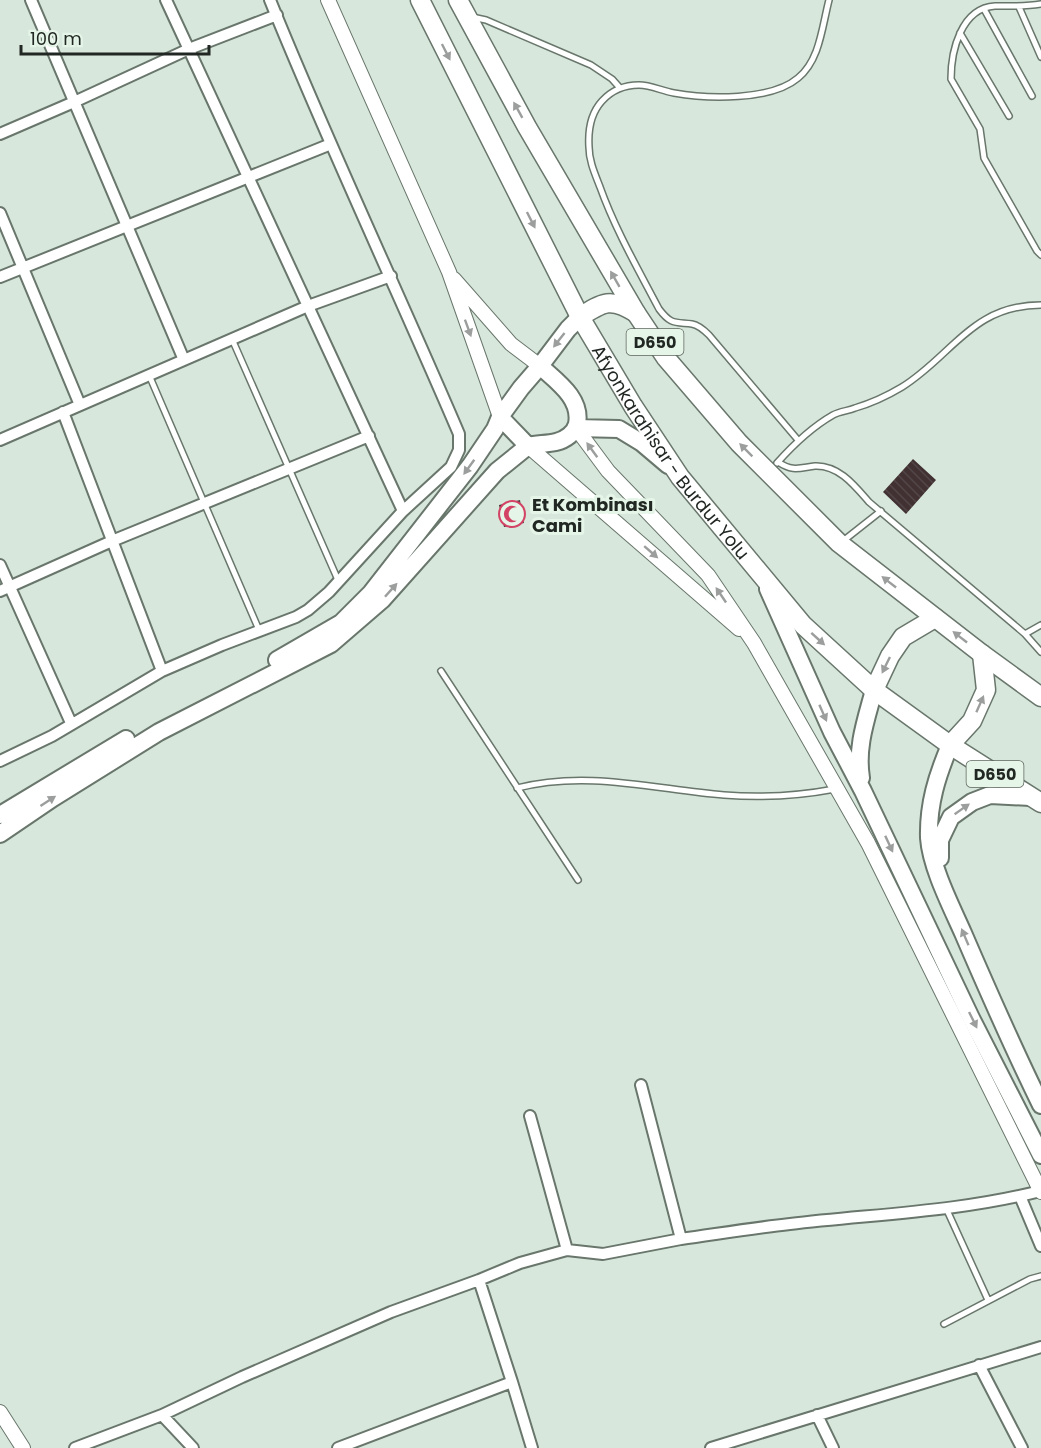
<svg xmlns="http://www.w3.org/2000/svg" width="1041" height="1448" viewBox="0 0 1041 1448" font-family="Poppins,sans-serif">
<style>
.building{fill:url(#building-back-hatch)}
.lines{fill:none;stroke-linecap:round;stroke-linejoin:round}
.service-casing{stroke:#68766b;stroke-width:8}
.minor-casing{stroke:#68766b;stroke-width:14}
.tertiary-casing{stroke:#68766b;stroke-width:16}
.secondary-casing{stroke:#68766b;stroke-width:20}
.trunk-casing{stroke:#68766b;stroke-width:21}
.service{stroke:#fff;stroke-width:5}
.minor{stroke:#fff;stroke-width:10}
.tertiary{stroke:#fff;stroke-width:14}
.secondary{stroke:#fff;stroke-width:16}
.trunk{stroke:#fff;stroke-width:18}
.oneway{fill:#9b9e9c}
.labels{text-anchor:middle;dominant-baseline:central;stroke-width:6;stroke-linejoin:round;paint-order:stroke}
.shield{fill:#e5f5e8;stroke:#5c655d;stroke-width:1.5}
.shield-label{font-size:16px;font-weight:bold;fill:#212722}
.street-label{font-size:18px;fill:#212722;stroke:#e5f5e8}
.poi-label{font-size:18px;font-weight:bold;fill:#212722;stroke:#e5f5e8;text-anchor:start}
</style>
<defs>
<pattern id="building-back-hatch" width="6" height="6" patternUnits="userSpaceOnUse" patternTransform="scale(1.5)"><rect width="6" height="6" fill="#413133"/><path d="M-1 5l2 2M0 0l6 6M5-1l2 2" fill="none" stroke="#534648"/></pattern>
</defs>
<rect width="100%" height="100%" fill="#d8e7db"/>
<path class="building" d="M913,459L936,480L906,514L883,492Z
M520,500L524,523L504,527L499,505Z"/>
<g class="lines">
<defs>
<path id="service" d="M1041,4C1025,7 1011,6 995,6C961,8 951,51 951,79L980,129L984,158L1037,251L1041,255
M1019,7L1041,57
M984,9L1032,96
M472,17L486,20L591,65L612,79L620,88
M960,33L1009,116
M232,339L338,580
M149,375L259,630
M798,440L709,335C705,331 698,325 692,324C675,322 671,325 659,309C638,269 615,229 600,187C595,174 589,161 589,147C588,131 591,113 602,101C612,90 625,85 639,85C651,85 662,91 674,93C707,99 771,101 798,78C820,60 822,27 829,0
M778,462C793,472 799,468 815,466C839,465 855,486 869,502L1025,634L1041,652
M777,463C794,444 812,427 833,415C840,411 848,411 855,408C872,403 887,396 902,387C952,356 972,305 1041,305
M843,541L881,511
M1025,634L1041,625
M441,671L578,880
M517,788C587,770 654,789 724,795C761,798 798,796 835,789
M946,1208L988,1300
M944,1324L1030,1279L1041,1276"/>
<path id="minor" d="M31,0L184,360
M166,0L403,511
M0,134L74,102L189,49L277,15
M0,213L80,405
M0,277L331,144
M63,412L162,671
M0,440L308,306L391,276
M0,565L71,723
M0,591L112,541L369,436
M0,761L52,736L162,671L222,645L296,617L308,610L329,592L403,511L451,467L459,450V434C397,289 329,146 270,0
M1020,1196L1041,1246
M681,1239C717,1234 753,1228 790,1224C874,1214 958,1212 1040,1191
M567,1250L603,1254L681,1239L641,1085
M979,1365L1022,1448
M512,1382L532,1448
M162,1415L242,1377L391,1312L479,1280L520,1263L567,1250L530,1116
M817,1415L833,1448
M75,1448L162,1415L193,1448
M338,1448L512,1382L479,1280
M711,1448L1041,1347"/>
<path id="tertiary" d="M328,0L449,272L500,417
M454,279L511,344L540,366
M576,428L608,471L708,575L754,643L868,843L1041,1192
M528,446L739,629
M0,1412L23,1448"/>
<path id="secondary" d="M540,366C556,381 582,398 577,424C575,433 565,440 556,442C547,444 537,444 528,446L500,417L521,388Z
M540,366L568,329L580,317
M576,428L619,429L642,443L668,465
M768,589L832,732L863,791L971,1018L1041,1155
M277,660L341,623L371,593L470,466L495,429L500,417
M950,745C937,776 928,804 929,838C931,867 951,906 963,933C988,991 1013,1048 1041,1105
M861,778C856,747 866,720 874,690
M0,815L126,739
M0,834L53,798L159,732L331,644L382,600L497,471L528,446
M940,858V840L951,817L972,802L990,795L1031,797"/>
<g id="trunk">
<path id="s1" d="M420,0L580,317L633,406L680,477L803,625L874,690L950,745L1041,803"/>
<path d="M458,0L527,127L636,313L666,358L739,443L839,543L982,654L1041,697"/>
<path d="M580,317C603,302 611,297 636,313"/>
<path d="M874,690L890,656L903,637L935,618"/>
<path d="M950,745L972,721L986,690L982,654"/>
</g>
</defs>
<use href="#service" class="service-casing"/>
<use href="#minor" class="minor-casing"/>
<use href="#tertiary" class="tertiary-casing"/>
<use href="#secondary" class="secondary-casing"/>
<use href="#trunk" class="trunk-casing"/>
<use href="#service" class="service"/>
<use href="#minor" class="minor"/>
<use href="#tertiary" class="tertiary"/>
<use href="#secondary" class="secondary"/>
<use href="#trunk" class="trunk"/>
</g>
<defs><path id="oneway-solid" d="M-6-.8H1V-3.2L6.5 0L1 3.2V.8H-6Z" transform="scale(1.5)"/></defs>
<g class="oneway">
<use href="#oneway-solid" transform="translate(446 52) rotate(63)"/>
<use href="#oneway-solid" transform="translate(518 110) rotate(-119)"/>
<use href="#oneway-solid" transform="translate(531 220) rotate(63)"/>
<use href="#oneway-solid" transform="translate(615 279) rotate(-120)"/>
<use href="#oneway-solid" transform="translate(468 328) rotate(70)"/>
<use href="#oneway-solid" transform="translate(559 340) rotate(128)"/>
<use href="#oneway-solid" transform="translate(592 450) rotate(-126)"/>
<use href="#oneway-solid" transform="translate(746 450) rotate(-135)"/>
<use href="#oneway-solid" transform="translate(469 467) rotate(126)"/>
<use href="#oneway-solid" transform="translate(651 552) rotate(41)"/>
<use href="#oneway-solid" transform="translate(889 582) rotate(-142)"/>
<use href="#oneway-solid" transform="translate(391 590) rotate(-48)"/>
<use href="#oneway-solid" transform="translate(721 595) rotate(-124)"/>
<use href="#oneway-solid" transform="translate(960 637) rotate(-142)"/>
<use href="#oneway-solid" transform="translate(818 639) rotate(42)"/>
<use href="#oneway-solid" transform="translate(886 665) rotate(116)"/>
<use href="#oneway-solid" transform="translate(980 704) rotate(-66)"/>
<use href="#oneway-solid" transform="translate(823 713) rotate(66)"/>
<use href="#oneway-solid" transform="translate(48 801) rotate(-33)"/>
<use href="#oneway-solid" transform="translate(962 809) rotate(-35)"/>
<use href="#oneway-solid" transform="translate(889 844) rotate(65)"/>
<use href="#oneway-solid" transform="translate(965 937) rotate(-113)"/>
<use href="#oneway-solid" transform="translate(973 1020) rotate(64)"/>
</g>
<defs>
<symbol id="mosque-ring" viewBox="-11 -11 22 22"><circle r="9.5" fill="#e5f5e8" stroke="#d34365" stroke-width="1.5"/><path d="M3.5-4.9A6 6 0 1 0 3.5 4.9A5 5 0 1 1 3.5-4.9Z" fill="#d34365"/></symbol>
</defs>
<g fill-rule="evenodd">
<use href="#mosque-ring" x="497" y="499" width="30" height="30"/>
</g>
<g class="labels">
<g class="shield">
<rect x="626.5" y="329" width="57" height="26" rx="4.5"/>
<rect x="966.5" y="761" width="57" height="26" rx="4.5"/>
</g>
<g class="shield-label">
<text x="655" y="342">D650</text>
<text x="995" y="774">D650</text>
</g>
<g class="street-label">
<text stroke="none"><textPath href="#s1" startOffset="518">Afyonkarahisar - Burdur Yolu</textPath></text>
</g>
<g class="poi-label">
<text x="532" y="504">Et Kombinası<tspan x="532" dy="21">Cami</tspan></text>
</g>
</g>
<path d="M21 45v9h188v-9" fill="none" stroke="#212722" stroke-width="3"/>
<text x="30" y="45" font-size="18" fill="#212722" stroke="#e5f5e8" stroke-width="4.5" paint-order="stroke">100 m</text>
</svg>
